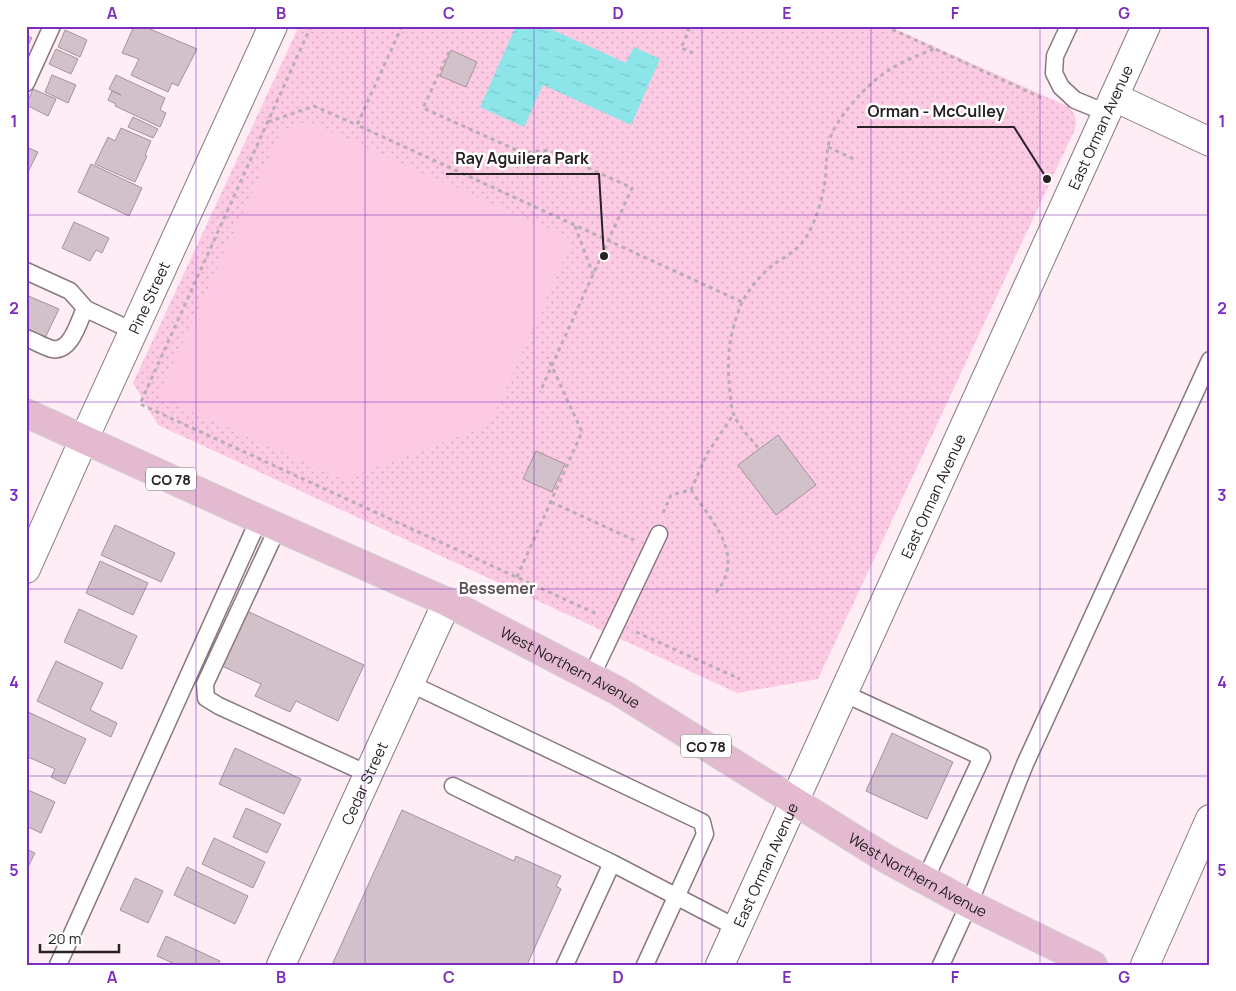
<svg xmlns="http://www.w3.org/2000/svg" width="1236" height="991" viewBox="0 0 1236 991" font-family="Manrope,sans-serif">
<style>
.grass{fill:url(#grass-dots)}
.garden{fill:#fccae2}
.water{fill:url(#water-ripples)}
.building{fill:#d2c1c9;stroke:#a3939b}
.lines{fill:none;stroke-linecap:round;stroke-linejoin:round}
.service-casing{stroke:#887980;stroke-width:19}
.minor-casing{stroke:#887980;stroke-width:30}
.tertiary-casing{stroke:#887980;stroke-width:30}
.primary-casing{stroke:#d4d3d3;stroke-width:30}
.path{stroke:#bbadb3;stroke-width:3;stroke-dasharray:4 4;stroke-linecap:butt}
.service{stroke:#fff;stroke-width:16}
.minor{stroke:#fff;stroke-width:28}
.tertiary{stroke:#fff;stroke-width:28}
.primary{stroke:#e3bacf;stroke-width:28}
.grid{fill:none;stroke:#7b2cbf;stroke-width:1;stroke-opacity:0.55}
.labels{text-anchor:middle;dominant-baseline:central;stroke-width:5;stroke-linejoin:round;paint-order:stroke}
.shield{fill:#fff;stroke:#686466;stroke-width:1}
.shield-label{font-size:14px;font-weight:bold;fill:#282225}
.street-label{font-size:15px;fill:#282225;stroke:#fff}
.neighbourhood-label{font-size:16px;font-weight:bold;fill:#5f5057;stroke:#fff}
.leader{fill:none;stroke:#282225;stroke-width:2}
.callout-dot{fill:#282225;stroke:#fff;stroke-width:2}
.callout-label{font-size:16px;text-anchor:middle;font-weight:bold;fill:#282225;stroke:#fff;stroke-width:5;stroke-linejoin:round;paint-order:stroke}
.neatline{fill:none;stroke:#7b2cbf;stroke-width:2}
.grid-label{font-size:16px;text-anchor:middle;font-weight:bold;fill:#7b2cbf}
</style>
<defs>
<pattern id="grass-dots" width="8" height="8" patternUnits="userSpaceOnUse" patternTransform="scale(1.25)"><rect width="8" height="8" fill="#fccae2"/><path d="M2 2h.1M6 6h.1" fill="none" stroke="#d8adc2" stroke-width="1.8" stroke-linecap="round"/></pattern>
<pattern id="water-ripples" width="26" height="14" patternUnits="userSpaceOnUse" patternTransform="scale(1.25)"><rect width="26" height="14" fill="#8ce6e9"/><path d="M2 4q2-2 4 0t4 0M15 11q2-2 4 0t4 0" fill="none" stroke="#79c5c8"/></pattern>
</defs>
<rect width="100%" height="100%" fill="#feedf5"/>
<path class="grass" d="M299,26H888L1067,106C1075,113 1077,118 1075,129L818,679L737,693L158,425L133,383Z"/>
<path class="garden" d="M307,121L573,240L489,425L343,480L158,396L281,131Z"/>
<path class="water" d="M516,26H544L626,63L634,47L660,59L631,125L543,85L524,127L480,107Z"/>
<path class="building" d="M134,26H152L150,29L197,49L178,86L172,83L168,92L131,75L139,59L122,53Z
M65,30L87,40L80,57L58,47Z
M26,35L32,38L26,49Z
M56,49L78,59L71,74L49,64Z
M451,50L477,62L466,87L440,76Z
M52,75L76,85L68,103L45,92Z
M116,75L165,98L160,110L166,113L160,127L115,106L116,104L108,100L112,91L121,95L109,89Z
M33,89L56,99L48,116L26,105Z
M133,117L158,129L153,138L128,127Z
M121,128L151,141L145,155L147,156L135,182L95,164L108,137L115,141Z
M26,147L38,152L26,176Z
M91,164L142,188L129,216L78,192Z
M74,222L109,238L102,253L96,250L90,261L62,248Z
M26,295L59,309L45,338L26,330Z
M778,435L816,485L776,515L738,465Z
M536,451L565,464L552,492L523,479Z
M115,525L175,553L161,582L101,555Z
M100,561L148,583L133,615L86,593Z
M79,609L137,636L122,669L64,642Z
M247,611L364,665L338,721L296,701L290,712L255,696L261,684L222,666Z
M56,661L103,683L90,710L117,723L111,737L37,701Z
M26,711L86,739L65,784L51,777L55,769L26,756Z
M892,733L953,762L927,819L866,791Z
M235,748L301,779L284,814L219,784Z
M26,789L55,802L41,833L26,826Z
M246,808L281,824L267,853L233,837Z
M402,810L514,861L516,856L561,876L556,886L561,889L527,965H332Z
M214,838L265,862L253,888L202,864Z
M26,849L35,853L26,871Z
M187,867L248,896L235,924L174,895Z
M135,878L163,891L148,923L120,910Z
M166,936L220,961L218,965H177L157,956Z"/>
<g class="lines">
<defs>
<path id="service" d="M1069,26L1055,56L1054,73L1061,87L1075,100L1107,113
M26,83L52,26
M26,271L70,291L86,309L133,331
M26,338C35,341 44,347 52,349C71,353 79,321 85,308
M278,527L205,684L206,698L219,706L368,774
M591,677L659,534
M409,683L702,822L705,834L645,965
M843,693L982,757L925,880
M453,786L612,863L737,928
M58,965L259,519
M565,965L612,863
M941,965L969,904L1025,764L1210,360"/>
<g id="minor">
<path d="M1114,97L1210,142"/>
<path id="s1" d="M26,569L84,439L273,26"/>
<path id="s2" d="M281,965L447,602"/>
<path d="M1145,965L1210,819"/>
</g>
<g id="tertiary">
<path id="s3" d="M720,965L1146,26"/>
</g>
<g id="primary">
<path id="s4" d="M26,413L259,519L447,602L618,691L885,858L969,904L1093,965"/>
</g>
</defs>
<use href="#service" class="service-casing"/>
<use href="#minor" class="minor-casing"/>
<use href="#tertiary" class="tertiary-casing"/>
<use href="#primary" class="primary-casing"/>
<path class="path" d="M311,26L140,404L599,615
M402,26L357,125L742,302C751,286 762,273 777,262C790,254 800,248 808,234C818,215 824,194 826,172C826,162 827,152 829,142C834,119 869,82 889,70C903,61 919,55 934,49
M679,26L689,30L681,48L693,53
M885,26L1042,98
M449,52L423,108L523,153L549,150L632,188L540,392
M268,122L314,106L357,125
M828,147L856,160
M575,226L593,274
M742,302C729,335 726,356 730,392C731,399 731,409 734,415C739,427 751,439 759,449
M691,490C714,524 748,558 713,596
M551,502L634,540
M663,513L671,495L691,490L707,454L733,415
M517,577L582,432L548,358
M636,632L740,679"/>
<use href="#service" class="service"/>
<use href="#minor" class="minor"/>
<use href="#tertiary" class="tertiary"/>
<use href="#primary" class="primary"/>
</g>
<path class="grid" d="M196,26V965M365,26V965M534,26V965M702,26V965M871,26V965M1040,26V965M26,215H1210M26,402H1210M26,589H1210M26,776H1210"/>
<g class="labels">
<g class="shield">
<rect x="146" y="467.5" width="50" height="23" rx="4"/>
<rect x="681" y="734.5" width="50" height="23" rx="4"/>
</g>
<g class="shield-label">
<text x="171" y="479">CO 78</text>
<text x="706" y="746">CO 78</text>
</g>
<g class="street-label">
<text stroke="none"><textPath href="#s3" startOffset="920">East Orman Avenue</textPath></text>
<text stroke="none"><textPath href="#s1" startOffset="298">Pine Street</textPath></text>
<text stroke="none"><textPath href="#s3" startOffset="515">East Orman Avenue</textPath></text>
<text stroke="none"><textPath href="#s4" startOffset="601">West Northern Avenue</textPath></text>
<text stroke="none"><textPath href="#s2" startOffset="200">Cedar Street</textPath></text>
<text stroke="none"><textPath href="#s3" startOffset="110">East Orman Avenue</textPath></text>
<text stroke="none"><textPath href="#s4" startOffset="1006">West Northern Avenue</textPath></text>
</g>
<g class="neighbourhood-label">
<text x="497" y="588">Bessemer</text>
</g>
</g>
<path class="leader" d="M1047 179L1014 127H857M604 256L599 174H446"/>
<g class="callout-dot">
<circle cx="1047" cy="179" r="5"/>
<circle cx="604" cy="256" r="5"/>
</g>
<g class="callout-label">
<text x="936" y="117">Orman - McCulley</text>
<text x="522" y="164">Ray Aguilera Park</text>
</g>
<rect width="1236" height="991" fill="none" stroke="#ffffff" stroke-width="55"/>
<path d="M40 944v8h79v-8" fill="none" stroke="#282225" stroke-width="2.5"/>
<text x="48" y="944" font-size="15" fill="#282225" stroke="#ffffff" stroke-width="4" paint-order="stroke">20 m</text>
<rect x="28" y="28" width="1180" height="936" class="neatline"/>
<g class="grid-label">
<text x="112" y="19">A</text>
<text x="281" y="19">B</text>
<text x="449" y="19">C</text>
<text x="618" y="19">D</text>
<text x="787" y="19">E</text>
<text x="955" y="19">F</text>
<text x="1124" y="19">G</text>
<text x="14" y="127">1</text>
<text x="1222" y="127">1</text>
<text x="14" y="314">2</text>
<text x="1222" y="314">2</text>
<text x="14" y="501">3</text>
<text x="1222" y="501">3</text>
<text x="14" y="688">4</text>
<text x="1222" y="688">4</text>
<text x="14" y="876">5</text>
<text x="1222" y="876">5</text>
<text x="112" y="983">A</text>
<text x="281" y="983">B</text>
<text x="449" y="983">C</text>
<text x="618" y="983">D</text>
<text x="787" y="983">E</text>
<text x="955" y="983">F</text>
<text x="1124" y="983">G</text>
</g>
</svg>
